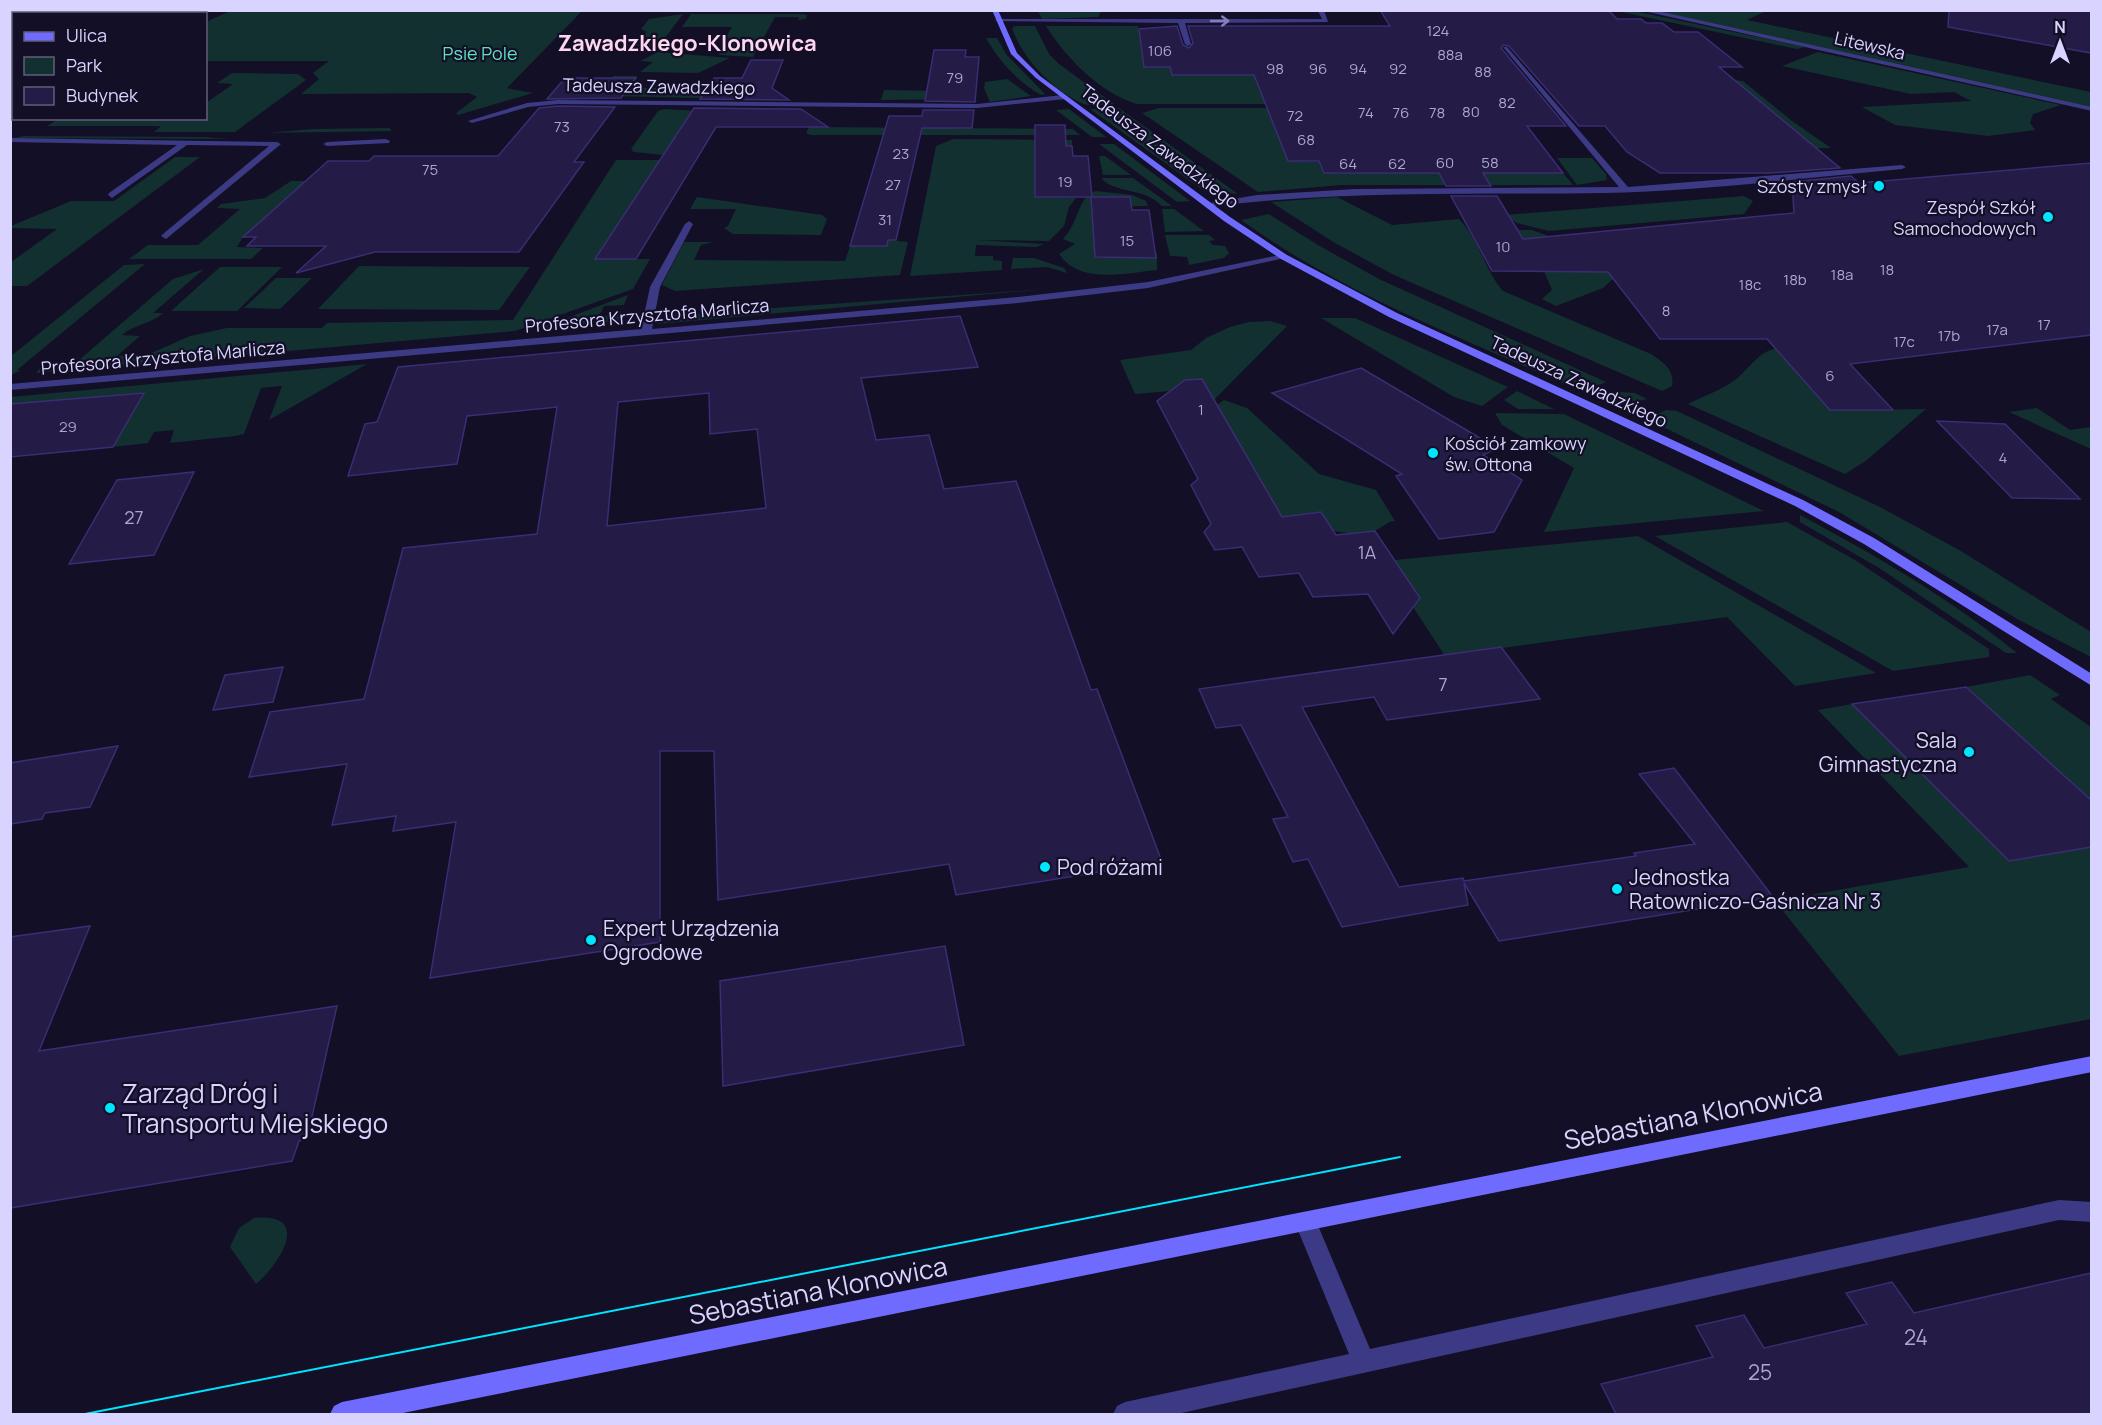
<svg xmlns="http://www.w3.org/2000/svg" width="2102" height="1425" viewBox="0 0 2102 1425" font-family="Manrope,sans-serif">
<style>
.green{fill:#12302f}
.building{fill:#241b47;stroke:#3b2d73;stroke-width:1.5;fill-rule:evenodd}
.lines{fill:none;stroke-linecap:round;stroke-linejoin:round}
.street{fill:#3d3a85;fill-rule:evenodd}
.secondary{fill:#6f6bff;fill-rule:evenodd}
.tram{stroke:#00e5ff;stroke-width:2}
.oneway{stroke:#837fbc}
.poi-dot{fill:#00e5ff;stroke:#130f26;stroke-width:2}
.labels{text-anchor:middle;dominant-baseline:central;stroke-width:4.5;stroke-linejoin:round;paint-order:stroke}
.far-number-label{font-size:15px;fill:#aca6d1}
.far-street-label{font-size:18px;fill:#d9d4ff;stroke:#130f26}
.far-park-label{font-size:18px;fill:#5fe0c0;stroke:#130f26}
.far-poi-label{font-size:18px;fill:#d9d4ff;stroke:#130f26;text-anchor:end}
.number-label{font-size:18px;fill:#aca6d1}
.poi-label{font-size:21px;fill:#d9d4ff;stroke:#130f26;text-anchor:start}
.near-number-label{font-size:21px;fill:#aca6d1}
.far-district-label{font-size:22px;font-weight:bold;fill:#ffd6f0;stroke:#130f26}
.near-poi-label{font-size:26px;fill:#d9d4ff;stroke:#130f26;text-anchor:start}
.near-street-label{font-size:26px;fill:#d9d4ff;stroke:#130f26}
</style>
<rect width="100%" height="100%" fill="#130f26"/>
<path class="green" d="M232,10H582V11L507,88L533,93L458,115L456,113L477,97L469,93L301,94L319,79L313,73L329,61H206V22Z
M1038,11H1101L1098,17L1042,19Z
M1617,11H1634L1805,47L1797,49Z
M1647,11H1766L1747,20L2091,92V107Z
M683,14L659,46H628L647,32L641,29L649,19Z
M691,14H803L807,15L806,19L798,20L799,17H775L753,57L720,55L717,52L732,27H682Z
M1015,26H1035L1049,54L1059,64L1114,104C1104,104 1090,107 1081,103C1052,89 1022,58 1012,28Z
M1046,26H1138L1144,66L1170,67L1172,75H1416L1295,104H1137C1100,93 1066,58 1046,26Z
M986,38H997L1006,54L1045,94L1041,95C1018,82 999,61 986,38Z
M658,52L730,58L698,73L640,72L653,62L640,61Z
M1818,52L2061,105L2033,114L2030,123L2035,130L1988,136L1895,125L1862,107L1971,101L1954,92L1911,94L1782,66Z
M232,73L298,74L306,80L235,132H154L161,126H47L60,118H206V103L233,84L217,83Z
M613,76H637L636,79H624L618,88H703L709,90L703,97L697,98L609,96Z
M1007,79L1031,96L990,102L984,88L985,82Z
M1734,80L1743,81L1792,121L1831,148H1778L1809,142Z
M884,90L944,91L949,99L881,100Z
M1119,108L1238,194L1204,191L1090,109Z
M1159,108H1297L1268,111L1288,161L1319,162L1324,173H1563L1573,185H1342L1258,192L1142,113Z
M664,109L734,113L732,117L688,116L663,155L634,152L631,149L658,111Z
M1069,109L1106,137H1092L1056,110Z
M809,127L1073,129L1080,135H811L806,133Z
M389,128L392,131L266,133L313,129Z
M23,136L204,137L228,139L16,138Z
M953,139L1072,140V146H1035V197L1076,198L1069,207L1064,226L1049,241L977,240L1044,244L1036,247L976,245L975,256H993V260L1002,261V270L910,276L936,146Z
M1099,144H1114L1190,201L1177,202Z
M1099,156H1105L1131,175H1103Z
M175,157H200L27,286H11V262L57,229L11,228V226L71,201H114Z
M1557,158H1592L1606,174L1607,180L1577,185Z
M616,160H660L595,259H650L633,289L515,331L36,373L40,368L72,366L173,279L204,269L153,313H163C150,325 136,323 122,335L140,336L117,356L147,355L190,336L227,328H322L327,323L513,320Z
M1101,178H1133L1172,206H1162C1144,187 1115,194 1101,178Z
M291,181H310L243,237L237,247L263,248L251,259H129L148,245H198L240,209L217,208L221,204L265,198Z
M1096,191L1132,195L1146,201L1148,206H1131L1130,197H1091L1095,258H1137V251L1157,253V270C1125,273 1080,285 1059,254L1075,244L1063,239C1080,221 1077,197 1096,191Z
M1744,196L1753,201L1744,214L1549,231L1517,223L1505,215Z
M697,197L822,215L827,219L821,235L733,234L724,228L728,226L736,209H690Z
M1337,197L1392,225L1459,219C1480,241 1484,269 1503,291L1651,354C1663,362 1675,370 1672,386L1662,391L1394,275L1335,243L1271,202Z
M1162,209H1174L1204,231L1165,232Z
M1269,214L1318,245L1379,279L1606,382L1583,392C1468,340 1344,295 1241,220Z
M1518,230H1532L1607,257L1614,278L1603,288L1556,306L1542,299L1552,290L1544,271Z
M1165,235H1209L1215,240L1209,241L1213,245L1225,246L1229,253L1224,258L1189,265L1187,257L1170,256Z
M888,240L908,242L900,275L675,291L662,285L684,242H713L701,245L694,260L845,261L850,246H886Z
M1013,258H1034L1064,268L1067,273L1047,267L1011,269Z
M145,264L17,370H21L11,375V356L124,265Z
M359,266L530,267L499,310L318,309Z
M220,267H282L237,311H171Z
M276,278H312L280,309L244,308Z
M1047,289L657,324L673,315Z
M628,295L624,305L604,306L599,316L628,315L619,321L535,330Z
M1321,318H1355L1508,387L1482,406L1454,397Z
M1270,321L1287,326L1214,400L1202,379L1185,380L1171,391L1135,394L1120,360L1191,350L1206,338L1230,327L1249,322Z
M1779,348L1865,410L1926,409L1867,460L1845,474L1688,404C1703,396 1722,390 1735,380C1751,368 1757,351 1779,348Z
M367,364L269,420L282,386L261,388L244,434L235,436L170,443L174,430L154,432L148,443L113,447L143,393L11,404V397Z
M1517,391L1554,409H1518L1504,400Z
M1620,392L1635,393L1647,399L1627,404L1601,402Z
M1224,400L1247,408L1319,474L1376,490L1395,521C1385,522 1383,528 1374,531C1350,540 1307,523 1282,517L1217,405Z
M2037,408L2070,430L2091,427V449L2009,412Z
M1666,410L1677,411L1880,507L1961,551L2091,632V657L2019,620L1839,512L1659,425L1653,416Z
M1495,413L1564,414L1764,511L1544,532L1574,468L1502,425Z
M1800,515C1875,555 1951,599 2017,653H2006L1879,568L1800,522Z
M1787,522L1855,560L1989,649V657L1893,671L1655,536Z
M1638,536L1876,673L1795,686L1727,617L1445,656L1413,607L1395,560Z
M2030,675L2060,695L2051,699L2091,727V800L1966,687Z
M1852,704L2009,861L2091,847V1019L1899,1056L1775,901L1969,867L1818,710Z
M254,1218C313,1212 280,1264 256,1284L230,1247L239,1228Z"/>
<path class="building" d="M1380,10H1608L1617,19H1641L1646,23H1662L1674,32H1698L1742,67H1719L1840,168L1770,173H1660L1627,152L1605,126H1579L1509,46L1503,45L1501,48L1566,126H1527L1563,173H1483L1491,186H1446L1439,173H1324L1319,161H1288L1254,75H1172L1170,67H1144L1139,29L1177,26L1183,45L1189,48L1193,43L1188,26H1390Z
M1949,10H2091V53L1948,27Z
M934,50H966L965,57H979L975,102L925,101Z
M751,60H783L772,88L789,100L700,99L714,78H742Z
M565,78H636L621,98L547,99Z
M558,106L615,107L574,162H584L519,252H375L296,273L326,246H247L256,237H243L328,161H369L374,156H498L539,108Z
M694,108L801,109L828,127H716L636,259H595Z
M923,110H974L972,128H922L896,240H888L887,246H850L889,116H922Z
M1035,125H1065L1066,146H1072L1073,156H1088L1092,197H1035Z
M2091,163V335L1850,364L1893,410H1830L1767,339H1660L1608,272L1492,271L1451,196H1497L1523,239L1794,213L1792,182L1851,176L1859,183Z
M1091,197H1130L1132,210H1149L1156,258L1095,257Z
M960,316L978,367L861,378L876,440L929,435L944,489L1016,481L1091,690L1097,689L1162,862L956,895L949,864L718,900L714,751H660V942L430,978L456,822L393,831L396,816L332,825L347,764L249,777L270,712L364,699L403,548L537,534L557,407L467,416L457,464L348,476L365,424L377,422L398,367ZM709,393L710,434L757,429L766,508L607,526L618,402Z
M1361,368L1497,448L1483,455L1522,480L1494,532L1439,539L1396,476L1402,474L1272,393Z
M1202,379L1282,517L1321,512L1336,535L1375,531L1420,598L1393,634L1368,594L1313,597L1299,573L1259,577L1242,547L1215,550L1204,532L1211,524L1191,485L1198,479L1157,401L1185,380Z
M144,393L113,447L10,457V404Z
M1937,421L2005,424L2080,499L2012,498Z
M194,472L154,555L69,564L117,480Z
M1501,647L1540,699L1387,720L1374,697L1302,707L1399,887L1463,878L1464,881L1636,856L1634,853L1695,844L1639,774L1674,768L1773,897L1499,941L1464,883L1468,905L1342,927L1308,859L1293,862L1273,819L1288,817L1241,725L1216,728L1199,689Z
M283,667L273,702L213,710L225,675Z
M1966,687L2091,800V847L2009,861L1852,704Z
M118,746L90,807L45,813L42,819L10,824V763Z
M90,926L39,1051L337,1006L307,1139L299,1141L292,1161L10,1208V937Z
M945,946L964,1045L723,1086L720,981Z
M2091,1273V1414H1616L1601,1384L1713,1357L1696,1326L1744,1315L1764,1348L1867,1324L1846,1293L1892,1282L1914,1313Z"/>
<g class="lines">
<path class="street" d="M1324,10L1328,22L1185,23L1191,44L1188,46L1185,44L1178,23L995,21L998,19H1322L1318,11Z
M1639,10H1653L2092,107V111Z
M10,41H14V45H10Z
M1503,47H1507L1628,187L1902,165L1906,167L1902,169C1802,178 1703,191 1603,193C1471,195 1340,190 1208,207L1204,204L1257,195L1355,189L1619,187Z
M14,65V69L10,70V66Z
M1063,95L1066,99L977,108L558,104L528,107L472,123L468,121L527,103L558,100L977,104Z
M10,138L277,142L281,144L166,239L161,236L163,234L269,146L187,145L112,198L108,195L109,193L177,145L10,142Z
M386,139L390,141L389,143L327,146L323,144L327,142Z
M689,221L693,224L660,287L652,329L1018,297L1148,282L1284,254L1289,257L1148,288L1018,303L10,390V384L641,329L650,287L685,224Z
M2059,1200L2092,1202V1222L2059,1220L1177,1414H1113L1117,1406L1125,1402L1349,1354L1295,1223L1298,1216L1306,1213L1314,1216L1370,1349Z"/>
<path class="secondary" d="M992,10H998L1017,53L1040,76L1230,217L1287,255L1397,313L1803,500L1874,538L2092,674V686L1864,544L1795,506L1389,317L1281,259L1224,221L1036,78L1011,54Z
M2092,1056V1072L398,1414H330L334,1406L342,1402Z"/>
<path class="tram" d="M85,1414L1400,1157"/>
</g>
<defs><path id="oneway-shaft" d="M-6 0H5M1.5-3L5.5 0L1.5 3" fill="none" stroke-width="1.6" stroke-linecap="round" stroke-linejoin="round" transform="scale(1.5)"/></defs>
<use class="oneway" href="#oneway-shaft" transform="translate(1220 21)"/>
<g class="poi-dot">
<circle cx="1879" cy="186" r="6"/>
<circle cx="2048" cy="217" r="6"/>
<circle cx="1433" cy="453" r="6"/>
<circle cx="1969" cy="752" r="6"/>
<circle cx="1045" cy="867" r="6"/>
<circle cx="1617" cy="889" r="6"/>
<circle cx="591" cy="940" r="6"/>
<circle cx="110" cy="1108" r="6"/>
</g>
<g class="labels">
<g class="far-number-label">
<text x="1438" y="30">124</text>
<text x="1160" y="50">106</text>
<text x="1450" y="54">88a</text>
<text x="1275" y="68">98</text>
<text x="1318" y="68">96</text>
<text x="1358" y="68">94</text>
<text x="1398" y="68">92</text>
<text x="1483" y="71">88</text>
<text x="955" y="77">79</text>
<text x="1507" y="102">82</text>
<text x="1471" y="111">80</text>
<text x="1366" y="112">74</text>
<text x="1401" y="112">76</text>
<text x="1437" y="112">78</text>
<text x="1295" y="115">72</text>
<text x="562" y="126">73</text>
<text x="1306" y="139">68</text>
<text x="901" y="153">23</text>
<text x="1445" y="162">60</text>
<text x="1490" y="162">58</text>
<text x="1348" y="163">64</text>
<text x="1397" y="163">62</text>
<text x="430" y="169">75</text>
<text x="1065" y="181">19</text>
<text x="893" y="184">27</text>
<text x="885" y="219">31</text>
<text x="1127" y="240">15</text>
<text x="1503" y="246">10</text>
<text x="1887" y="269">18</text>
<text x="1842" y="274">18a</text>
<text x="1795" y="279">18b</text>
<text x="1750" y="284">18c</text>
<text x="1666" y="310">8</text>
<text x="2044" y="324">17</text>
<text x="1997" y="329">17a</text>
<text x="1949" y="335">17b</text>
<text x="1904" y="341">17c</text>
<text x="1830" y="375">6</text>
<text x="1201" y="409">1</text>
<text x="68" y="426">29</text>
<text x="2003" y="457">4</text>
</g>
<g class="far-street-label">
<text transform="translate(1870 45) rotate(13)">Litewska</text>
<text transform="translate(659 86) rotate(1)">Tadeusza Zawadzkiego</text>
<text transform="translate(1160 146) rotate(37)">Tadeusza Zawadzkiego</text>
<text transform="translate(647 315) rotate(-5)">Profesora Krzysztofa Marlicza</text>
<text transform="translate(163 357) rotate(-5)">Profesora Krzysztofa Marlicza</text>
<text transform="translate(1579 381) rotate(25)">Tadeusza Zawadzkiego</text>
</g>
<g class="far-park-label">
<text x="480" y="53">Psie Pole</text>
</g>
<g class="far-poi-label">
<text x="1867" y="186">Szósty zmysł</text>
<text x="2036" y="207">Zespół Szkół<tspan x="2036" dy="21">Samochodowych</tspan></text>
<text x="1445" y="443" text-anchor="start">Kościół zamkowy<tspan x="1445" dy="21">św. Ottona</tspan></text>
</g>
<g class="number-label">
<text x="134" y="517">27</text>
<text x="1367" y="552">1A</text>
<text x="1443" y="684">7</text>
</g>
<g class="poi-label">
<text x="1957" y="740" text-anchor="end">Sala<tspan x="1957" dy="24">Gimnastyczna</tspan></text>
<text x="1057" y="867">Pod różami</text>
<text x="1629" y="877">Jednostka<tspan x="1629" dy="24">Ratowniczo-Gaśnicza Nr 3</tspan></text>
<text x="603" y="928">Expert Urządzenia<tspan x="603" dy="24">Ogrodowe</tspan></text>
</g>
<g class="near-number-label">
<text x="1916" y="1337">24</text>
<text x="1760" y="1372">25</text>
</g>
<g class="far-district-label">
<text x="687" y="43">Zawadzkiego-Klonowica</text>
</g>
<g class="near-poi-label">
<text x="122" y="1093">Zarząd Dróg i<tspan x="122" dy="30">Transportu Miejskiego</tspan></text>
</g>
<g class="near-street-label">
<text transform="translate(1693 1115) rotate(-11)">Sebastiana Klonowica</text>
<text transform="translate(818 1290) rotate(-11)">Sebastiana Klonowica</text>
</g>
</g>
<rect width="2102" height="1425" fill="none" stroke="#d9d4ff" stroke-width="24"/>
<rect x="12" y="12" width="195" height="108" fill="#130f26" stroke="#625e7d" stroke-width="1.5"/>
<rect x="24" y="32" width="30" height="9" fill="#6f6bff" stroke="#625e7d" stroke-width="1.5"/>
<text x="66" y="42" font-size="18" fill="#d9d4ff">Ulica</text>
<rect x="24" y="57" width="30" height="18" fill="#12302f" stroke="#625e7d" stroke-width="1.5"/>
<text x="66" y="72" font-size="18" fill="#d9d4ff">Park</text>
<rect x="24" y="87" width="30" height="18" fill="#241b47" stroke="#625e7d" stroke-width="1.5"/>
<text x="66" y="102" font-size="18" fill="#d9d4ff">Budynek</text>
<g transform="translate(2060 42)" stroke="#130f26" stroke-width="4.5" paint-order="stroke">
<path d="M0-4.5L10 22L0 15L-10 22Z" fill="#d9d4ff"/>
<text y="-9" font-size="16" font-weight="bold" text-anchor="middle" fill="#d9d4ff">N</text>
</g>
</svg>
